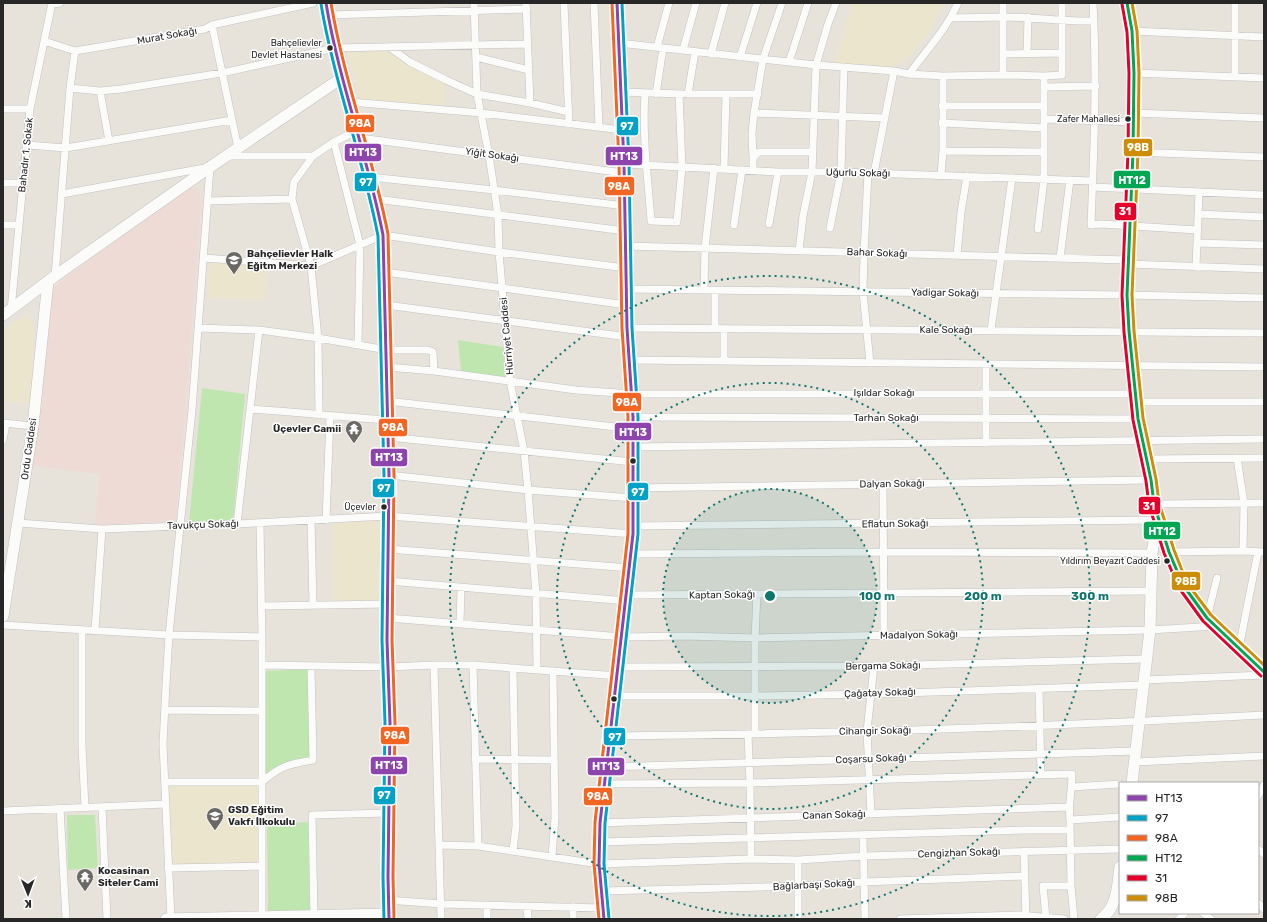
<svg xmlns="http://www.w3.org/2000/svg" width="1267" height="922" viewBox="0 0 1267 922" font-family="Rubik,sans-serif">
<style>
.education{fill:#ece5ce}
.medical{fill:#eedbd6}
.green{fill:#c0e6b0}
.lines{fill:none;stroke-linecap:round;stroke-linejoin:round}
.street-casing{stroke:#c3c1c2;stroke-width:8}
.secondary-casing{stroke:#c3c1c2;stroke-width:12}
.street{stroke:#fbfbfa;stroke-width:7}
.secondary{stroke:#fbfbfa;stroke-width:11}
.bus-1-casing{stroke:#fff;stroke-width:6}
.bus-2-casing{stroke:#fff;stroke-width:6}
.bus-3-casing{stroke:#fff;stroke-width:6}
.bus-4-casing{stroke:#fff;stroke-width:6}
.bus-5-casing{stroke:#fff;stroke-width:6}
.bus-6-casing{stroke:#fff;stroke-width:6}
.bus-1{stroke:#8e44ad;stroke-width:3}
.bus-2{stroke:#02a2c6;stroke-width:3}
.bus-3{stroke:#f26522;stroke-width:3}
.bus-4{stroke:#00a651;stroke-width:3}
.bus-5{stroke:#e4002b;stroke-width:3}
.bus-6{stroke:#cd8d08;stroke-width:3}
.ring{fill:none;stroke:#0f766e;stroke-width:2;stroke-dasharray:2 4}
.bus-dot{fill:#272727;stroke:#fff;stroke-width:1.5}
.labels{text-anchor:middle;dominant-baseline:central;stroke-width:3;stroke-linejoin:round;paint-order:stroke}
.bus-label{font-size:9px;fill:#272727;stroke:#fff;text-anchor:end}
.street-label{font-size:10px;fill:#272727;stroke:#fff}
.poi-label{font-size:10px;font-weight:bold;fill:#272727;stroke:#fff;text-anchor:start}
.centre{fill:#0f766e;stroke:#fff;stroke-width:2}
.ring-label{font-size:12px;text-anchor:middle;font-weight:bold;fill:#0f766e;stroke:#fff;stroke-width:3;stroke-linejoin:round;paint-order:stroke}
.line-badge{stroke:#fff;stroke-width:1.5}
.badge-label{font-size:11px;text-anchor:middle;font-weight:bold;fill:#fff}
</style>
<rect width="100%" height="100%" fill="#e7e3db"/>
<path class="education" d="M852,3H944L929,33L911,54L900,64L887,67L833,63Z
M390,51L446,83L444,108L360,101L347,52Z
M209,262L267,264L265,300L208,298Z
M27,314L35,330L30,404L3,401V329Z
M380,519L383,601L334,602L331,524Z
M168,785L258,786L259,862L172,865Z"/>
<path class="medical" d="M192,186L199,189L201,207L183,440L175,523L95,525L100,474L33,466L39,422L53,290L57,284Z"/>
<path class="green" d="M458,340L503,347L505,378L461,371Z
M202,388L245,394L233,521L189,522Z
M309,669L311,759L290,761L265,774V671Z
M67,815H95L98,868L68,870Z
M308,822L310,911L268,913L267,824Z"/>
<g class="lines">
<defs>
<path id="street" d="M474,3L477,94L489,155L498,215L499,252L510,381L524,451L528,490L536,594L537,670
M526,3L530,103
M564,3L569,124
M594,3L599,127
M1093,3C1097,77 1094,151 1091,225L1101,224L1197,230
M52,4L60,3
M329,15L527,9
M951,18L1003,17V3
M212,25L238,148
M1132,31L1264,37
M44,41L75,51L205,29L212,25L313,3
M619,43L816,65L894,71L909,74L943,76L1003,75L1044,76L1062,75V3
M389,47L410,62L446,80L477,94L530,103L569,112
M657,47L669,3
M683,50L696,3
M695,52L688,94H758
M1027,53L1028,17
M711,54L725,3
M1003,54L1062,53
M476,57L529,70
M740,57L757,3
M789,62L808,3
M1134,73L1264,78
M909,74C927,49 945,32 958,3
M1003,75V17C1033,17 1064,22 1094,21
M1235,77V3
M1044,87L1096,86
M70,88L100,91L121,89L222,73L335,48L528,44
M100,91L109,141
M621,92L683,94
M645,93C642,135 648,179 651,221L677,222L682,167L679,94
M656,94L663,48
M350,102L481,113L622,130
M942,106H1044
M3,109H30
M754,113L885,118
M1134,113L1264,118
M1044,119L1134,122
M942,123L1044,128
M360,138L624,173
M334,142L360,245L358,345
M27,145L66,148L232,120
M943,151L1044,152
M1133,152L1264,157
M227,156H313
M753,158L752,133L754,113L763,59L782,3
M624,164L778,172H841L1093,181
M724,169L726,95
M753,170V158L759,152H813
M868,173L864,253L863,292L870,363
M874,173L894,71
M941,175L943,151V76
M370,177L494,190L625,206
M3,183H23
M1093,187L1264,195
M62,194L210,167L192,410L169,635L166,685L163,744L171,919
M376,199L625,231
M208,201L292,199
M1198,214L1264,217
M769,224L778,172
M3,225H19
M734,225L742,170
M830,228L841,172L844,67
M1038,229L1044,179V76
M1197,243L1264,245
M626,246L1128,260
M799,251L803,216L812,172L816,65L828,24L836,3
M957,255L961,212L967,176
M204,258L311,266L383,235L499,252L626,268
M1060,258L1070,180
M1128,264L1264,269
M1196,267L1199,192
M385,272L627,305
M55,276L70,88L75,51
M627,289L1127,295L1264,298
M704,290L705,248L714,168
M386,305L628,337
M11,310L30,109L52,3
M199,328L259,330L318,338L387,350H428L433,352L434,371
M627,328L1264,333
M715,328V290
M724,329V361
M991,330L1012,178
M629,360L1264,367
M387,367L434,371L576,390L632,394H1136
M387,401L633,429
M1137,402H1264
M250,409C296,412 341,417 387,420
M319,414L318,338L311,266L292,199L294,182L313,156L334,142L358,130
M633,417L1138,419
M3,423L33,426
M388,437L633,462
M3,440L6,424
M986,443V364
M633,447L1264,439
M1237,458L1244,503L1243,551
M1146,459L1264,458
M389,475L528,490L633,498
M883,484L884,635
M633,488L1151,480
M1154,504L1264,503
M311,520L313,605
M326,520L330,417
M18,523L102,529L237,524L388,516L633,534
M260,523L262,637V917
M237,524L259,330
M633,526L1158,520
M388,549L630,568
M1169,552L1243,551L1264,552
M631,554L883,552L1152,553
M388,581L627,601
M627,595L1152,591
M262,606L388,604
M388,618L623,637L685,636L755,638L1150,630L1216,626
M1207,618L1217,578
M460,624L461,588
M3,625L169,635L262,637
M82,630V746L85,807
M95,630L102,529
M1239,648L1258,552
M262,665L389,667L434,665H473L619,676
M434,665L441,919
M473,665L478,846L599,864L751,859L798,860L864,856L1120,849
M620,667L874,666L1147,659
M513,668L516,826L513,850
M1145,680L1264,675
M1039,689L1041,775
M616,696H755L871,694L1144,685
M165,710L262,711
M748,734L750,783L751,859
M755,734V638L757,594
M611,736C829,734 1046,727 1264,715
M475,759L554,760
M1135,762L1264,756
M607,767L1136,751
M165,782H262C280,766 289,764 313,760L311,666
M605,784L750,783L1072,774C1072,790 1068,804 1070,820L1120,817
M1072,787L1120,784
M1258,796L1264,785
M102,807L107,919
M60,808L66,919
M3,811L166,804
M871,814L867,731L874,666
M1070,820L1071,886L1074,919
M600,823L1069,807
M863,835L865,919
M600,842L1027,830H1070
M439,845L478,846
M1258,849L1264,854
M1024,851L1026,919
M552,856L555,818L553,671
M168,868L262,866
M602,891L799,886L864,882L1025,876
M387,900L441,904L603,908
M1258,903L1264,909
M487,905V919
M527,906L528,919
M573,907V919
M1203,913L1211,919
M314,916L312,815L389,813
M1046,918L1043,886H1071
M798,919V860
M900,919L1019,915L1064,919
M1179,919L1185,913"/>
<path id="secondary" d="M326,3L331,33L376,199L383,235L389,475L387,640C391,695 390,751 389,806C389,844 387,881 389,919
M1127,3L1132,31L1134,73L1133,152L1127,295L1129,331L1138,419L1151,480L1154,504L1169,552L1183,585L1207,618L1264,672
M3,315L55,276L210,167L343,77
M3,616L33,426L48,281
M1132,783L1150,630L1152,553L1157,521
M166,919L388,914
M604,919L599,864L600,823L627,595L633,534V417L627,328L624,164L617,3
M1101,919C1118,906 1117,887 1120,867"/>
</defs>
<use href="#street" class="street-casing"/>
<use href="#secondary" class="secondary-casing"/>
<use href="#street" class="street"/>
<use href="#secondary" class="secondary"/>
<defs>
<path id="bus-1" d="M326,3C339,82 368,157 383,235L389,475L387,640L390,723L388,877L389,919
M604,919L599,864L600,823L633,534V417L627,328L624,164L617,3"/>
<path id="bus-2" d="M321,4C334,82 363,157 378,236L384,475L382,640L385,723L383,877L384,919
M609,919L604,864L605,823L638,534V417L632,328L629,164L622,3"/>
<path id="bus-3" d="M331,3C344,81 373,156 388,234L394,475L392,640L395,723L393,877L394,919
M599,919L594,864L595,822L628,534V417L622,328L619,164L612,3"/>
<path id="bus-4" d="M1127,3L1132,31L1134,73L1133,152L1127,295L1129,331L1138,419L1151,480L1154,504L1169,552L1183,585L1207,618L1264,672"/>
<path id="bus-5" d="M1122,4L1127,32L1129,73L1128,152L1122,295L1124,332L1133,420L1146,481L1149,505L1164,553L1179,588L1203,621L1261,676"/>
<path id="bus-6" d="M1132,3L1137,31L1139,73L1138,152L1132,295L1134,331L1143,418L1156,479L1159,503L1174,550L1187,583L1211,615L1264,665"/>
</defs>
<use href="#bus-1" class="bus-1-casing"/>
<use href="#bus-2" class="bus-2-casing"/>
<use href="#bus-3" class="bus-3-casing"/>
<use href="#bus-4" class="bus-4-casing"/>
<use href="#bus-5" class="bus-5-casing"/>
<use href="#bus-6" class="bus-6-casing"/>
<use href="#bus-1" class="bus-1"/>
<use href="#bus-2" class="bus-2"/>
<use href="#bus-3" class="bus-3"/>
<use href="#bus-4" class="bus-4"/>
<use href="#bus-5" class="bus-5"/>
<use href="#bus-6" class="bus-6"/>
</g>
<circle cx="770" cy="596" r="107" fill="#0f766e" fill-opacity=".12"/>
<g class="ring">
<circle cx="770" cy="596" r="107"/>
<circle cx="770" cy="596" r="213"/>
<circle cx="770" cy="596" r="320"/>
</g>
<defs>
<symbol id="school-pin" viewBox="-11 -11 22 30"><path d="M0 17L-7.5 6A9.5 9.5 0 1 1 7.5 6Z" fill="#6a6966" stroke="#fff"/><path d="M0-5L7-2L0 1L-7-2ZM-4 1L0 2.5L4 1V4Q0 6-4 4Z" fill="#fff"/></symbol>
<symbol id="temple-pin" viewBox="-11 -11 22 30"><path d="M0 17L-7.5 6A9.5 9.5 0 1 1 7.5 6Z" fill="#6a6966" stroke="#fff"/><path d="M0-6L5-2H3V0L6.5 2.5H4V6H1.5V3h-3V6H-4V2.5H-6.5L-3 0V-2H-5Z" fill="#fff"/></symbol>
</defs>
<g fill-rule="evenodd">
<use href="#school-pin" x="224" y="250" width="20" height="27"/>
<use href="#temple-pin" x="344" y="419" width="20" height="27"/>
<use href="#school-pin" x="205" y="806" width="20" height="27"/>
<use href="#temple-pin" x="75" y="867" width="20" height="27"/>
</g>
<g class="bus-dot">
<circle cx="330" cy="48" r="3.5"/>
<circle cx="1128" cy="119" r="3.5"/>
<circle cx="633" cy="461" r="3.5"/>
<circle cx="384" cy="507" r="3.5"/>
<circle cx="1167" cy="561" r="3.5"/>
<circle cx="614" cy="699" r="3.5"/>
</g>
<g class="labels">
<g class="bus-label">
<text x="322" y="43">Bahçelievler<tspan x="322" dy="12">Devlet Hastanesi</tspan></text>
<text x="1120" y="119">Zafer Mahallesi</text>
<text x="376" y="507">Üçevler</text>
<text x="1160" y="561">Yıldırım Beyazıt Caddesi</text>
</g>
<g class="street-label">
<text transform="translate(167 36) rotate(-10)">Murat Sokağı</text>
<text transform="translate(26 155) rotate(-84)">Bahadır 1. Sokak</text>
<text transform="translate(492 155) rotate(8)">Yiğit Sokağı</text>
<text transform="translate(858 173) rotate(1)">Uğurlu Sokağı</text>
<text transform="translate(877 253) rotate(2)">Bahar Sokağı</text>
<text transform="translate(945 293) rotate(1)">Yadigar Sokağı</text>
<text x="946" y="330">Kale Sokağı</text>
<text transform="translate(507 336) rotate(-95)">Hürriyet Caddesi</text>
<text x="884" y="393">Işıldar Sokağı</text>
<text x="886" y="418">Tarhan Sokağı</text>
<text transform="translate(29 449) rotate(-82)">Ordu Caddesi</text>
<text transform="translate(892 484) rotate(-1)">Dalyan Sokağı</text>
<text transform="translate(895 524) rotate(-1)">Eflatun Sokağı</text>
<text transform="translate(203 525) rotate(-2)">Tavukçu Sokağı</text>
<text transform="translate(722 595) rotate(-1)">Kaptan Sokağı</text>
<text transform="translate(919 635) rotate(-1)">Madalyon Sokağı</text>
<text transform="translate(883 666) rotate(-1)">Bergama Sokağı</text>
<text transform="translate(880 693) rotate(-2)">Çağatay Sokağı</text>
<text transform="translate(875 731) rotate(-1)">Cihangir Sokağı</text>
<text transform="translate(871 759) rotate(-2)">Coşarsu Sokağı</text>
<text transform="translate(834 815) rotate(-2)">Canan Sokağı</text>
<text transform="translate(959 853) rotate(-2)">Cengizhan Sokağı</text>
<text transform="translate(814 885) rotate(-3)">Bağlarbaşı Sokağı</text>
</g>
<g class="poi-label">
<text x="247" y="254">Bahçelievler Halk<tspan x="247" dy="12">Eğitm Merkezi</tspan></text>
<text x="341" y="429" text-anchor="end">Üçevler Camii</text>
<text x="228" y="810">GSD Eğitim<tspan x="228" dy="12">Vakfı İlkokulu</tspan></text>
<text x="98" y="871">Kocasinan<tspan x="98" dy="12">Siteler Cami</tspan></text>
</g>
</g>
<circle cx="770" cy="596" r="6" class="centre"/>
<g class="ring-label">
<text x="877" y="600">100 m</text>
<text x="983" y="600">200 m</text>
<text x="1090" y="600">300 m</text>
</g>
<g class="line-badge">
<rect x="345" y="114" width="30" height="19" rx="4" fill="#f26522"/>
<rect x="616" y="116" width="23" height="20" rx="4" fill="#02a2c6"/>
<rect x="1123" y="138" width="30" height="19" rx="4" fill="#cd8d08"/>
<rect x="344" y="143" width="38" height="19" rx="4" fill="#8e44ad"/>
<rect x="605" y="146" width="38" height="20" rx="4" fill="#8e44ad"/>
<rect x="1113" y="170" width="38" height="19" rx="4" fill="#00a651"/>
<rect x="354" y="172" width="23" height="20" rx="4" fill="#02a2c6"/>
<rect x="604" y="176" width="31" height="20" rx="4" fill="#f26522"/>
<rect x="1114" y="202" width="23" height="19" rx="4" fill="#e4002b"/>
<rect x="612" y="392" width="30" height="20" rx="4" fill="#f26522"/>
<rect x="378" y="418" width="30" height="19" rx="4" fill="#f26522"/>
<rect x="614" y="422" width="38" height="19" rx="4" fill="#8e44ad"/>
<rect x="370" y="448" width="38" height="19" rx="4" fill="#8e44ad"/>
<rect x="372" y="478" width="23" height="20" rx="4" fill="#02a2c6"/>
<rect x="627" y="482" width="22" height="19" rx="4" fill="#02a2c6"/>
<rect x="1138" y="496" width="23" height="19" rx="4" fill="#e4002b"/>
<rect x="1143" y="521" width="38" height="19" rx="4" fill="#00a651"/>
<rect x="1171" y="571" width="30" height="20" rx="4" fill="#cd8d08"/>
<rect x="380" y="726" width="30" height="19" rx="4" fill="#f26522"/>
<rect x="603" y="727" width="23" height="19" rx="4" fill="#02a2c6"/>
<rect x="370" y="756" width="38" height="19" rx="4" fill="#8e44ad"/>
<rect x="587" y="757" width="38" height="19" rx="4" fill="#8e44ad"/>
<rect x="373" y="786" width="23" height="19" rx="4" fill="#02a2c6"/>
<rect x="583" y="787" width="30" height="19" rx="4" fill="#f26522"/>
</g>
<g class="badge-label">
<text x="360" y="127">98A</text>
<text x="627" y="130">97</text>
<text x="1138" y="151">98B</text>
<text x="363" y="156">HT13</text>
<text x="624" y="160">HT13</text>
<text x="1132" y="184">HT12</text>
<text x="366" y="186">97</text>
<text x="619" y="190">98A</text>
<text x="1125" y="215">31</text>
<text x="627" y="406">98A</text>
<text x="393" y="431">98A</text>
<text x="633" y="436">HT13</text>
<text x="389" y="461">HT13</text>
<text x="384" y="492">97</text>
<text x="638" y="496">97</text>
<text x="1149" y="510">31</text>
<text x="1162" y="535">HT12</text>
<text x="1186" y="585">98B</text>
<text x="395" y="739">98A</text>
<text x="615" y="741">97</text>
<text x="389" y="769">HT13</text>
<text x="606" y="770">HT13</text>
<text x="384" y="799">97</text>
<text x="598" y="800">98A</text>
</g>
<rect width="1267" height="922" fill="none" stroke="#272727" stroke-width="8"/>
<rect x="1119" y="782" width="140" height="132" fill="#ffffff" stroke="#a9a9a9"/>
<rect x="1127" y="795" width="20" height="6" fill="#8e44ad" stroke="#a9a9a9"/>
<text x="1155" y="802" font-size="12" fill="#272727">HT13</text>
<rect x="1127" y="815" width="20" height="6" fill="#02a2c6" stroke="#a9a9a9"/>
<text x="1155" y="822" font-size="12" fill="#272727">97</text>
<rect x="1127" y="835" width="20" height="6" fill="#f26522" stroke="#a9a9a9"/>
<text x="1155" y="842" font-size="12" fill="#272727">98A</text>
<rect x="1127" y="855" width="20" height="6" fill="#00a651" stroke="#a9a9a9"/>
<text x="1155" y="862" font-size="12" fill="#272727">HT12</text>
<rect x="1127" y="875" width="20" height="6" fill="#e4002b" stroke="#a9a9a9"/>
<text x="1155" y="882" font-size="12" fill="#272727">31</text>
<rect x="1127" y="895" width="20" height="6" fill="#cd8d08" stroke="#a9a9a9"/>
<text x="1155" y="902" font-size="12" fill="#272727">98B</text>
<g transform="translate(28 894) rotate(179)" stroke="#ffffff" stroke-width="3" paint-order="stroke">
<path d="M0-3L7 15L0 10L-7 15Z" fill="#272727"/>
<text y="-6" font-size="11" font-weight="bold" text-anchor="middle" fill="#272727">K</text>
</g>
</svg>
